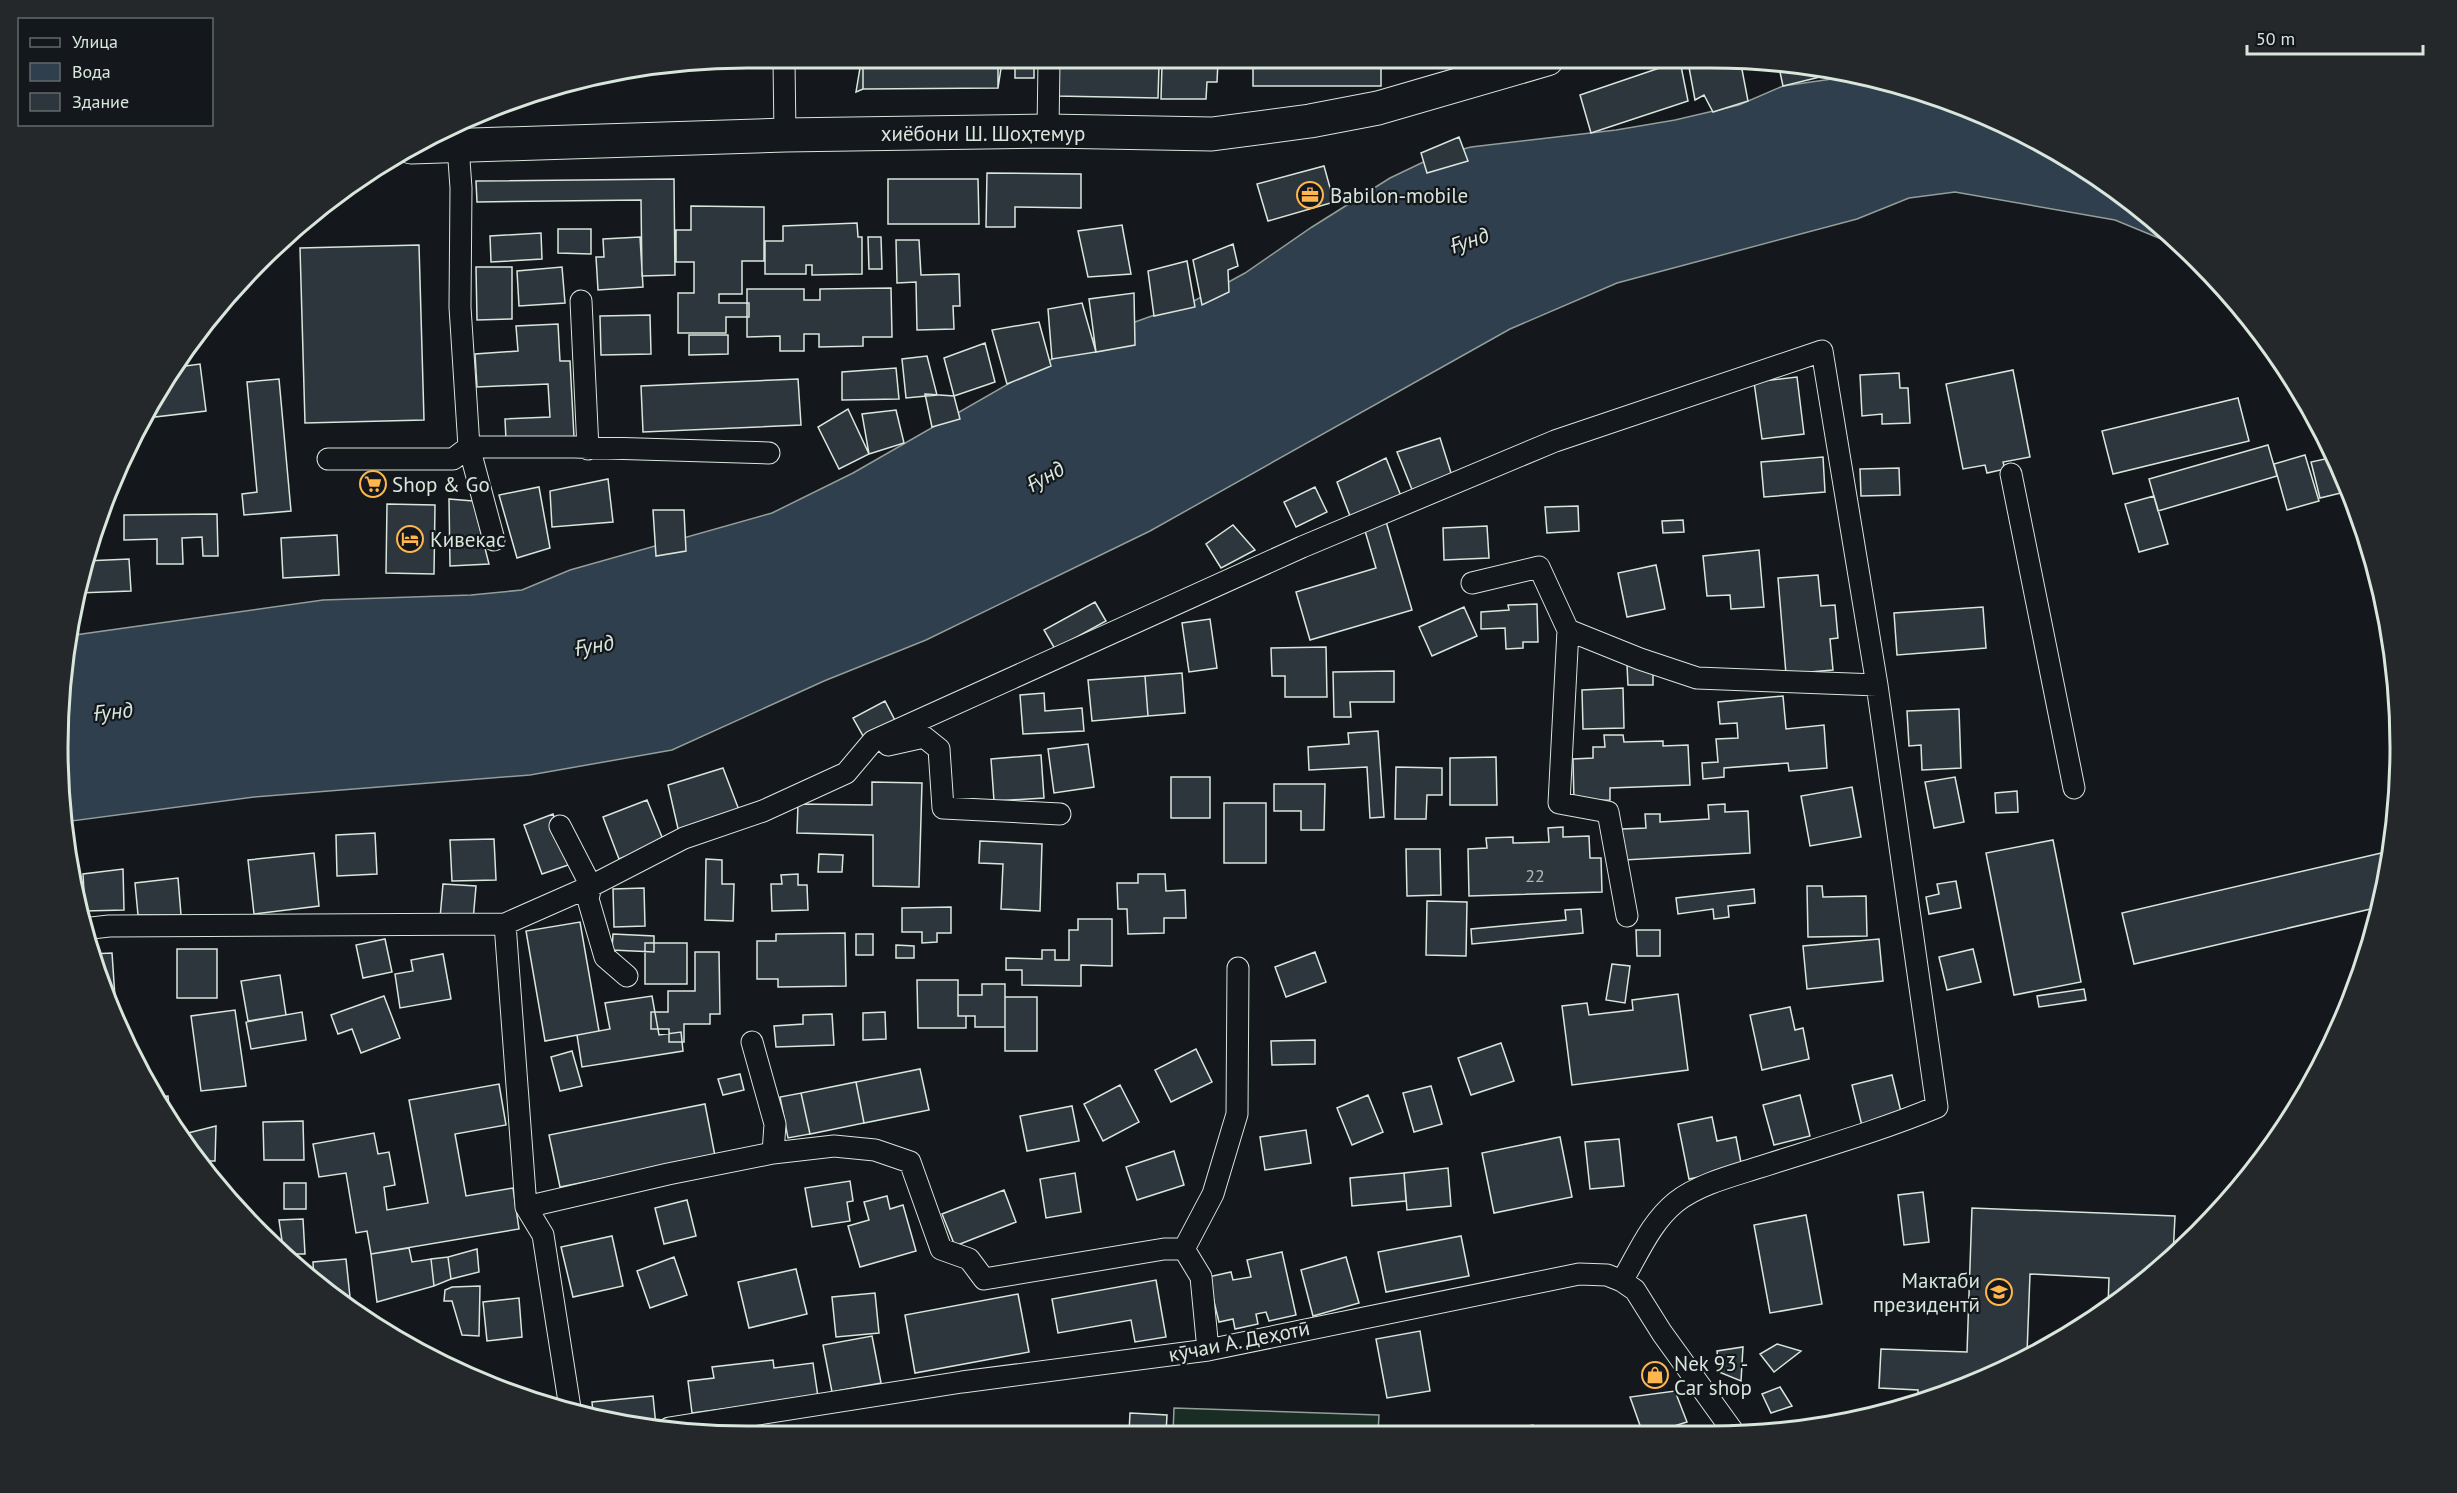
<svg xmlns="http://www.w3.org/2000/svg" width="2457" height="1493" viewBox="0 0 2457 1493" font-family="'PT Sans',sans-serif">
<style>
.green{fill:#1a2d24;stroke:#939e99;stroke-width:1.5}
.water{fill:#2f3f4d;stroke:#939e99;stroke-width:1.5}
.building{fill:#2c363c;stroke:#d8e6dc;stroke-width:1.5}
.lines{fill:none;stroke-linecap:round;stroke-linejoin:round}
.minor-casing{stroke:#d8e6dc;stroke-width:23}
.primary-casing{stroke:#d8e6dc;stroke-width:35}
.minor{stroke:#14181c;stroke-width:21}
.primary{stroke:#14181c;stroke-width:33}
.labels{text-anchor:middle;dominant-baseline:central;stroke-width:4.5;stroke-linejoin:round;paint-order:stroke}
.number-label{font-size:18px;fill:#adbab4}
.street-label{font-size:21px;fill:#d8e6dc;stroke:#14181c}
.poi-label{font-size:21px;fill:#d8e6dc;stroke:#14181c;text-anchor:start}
.water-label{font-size:22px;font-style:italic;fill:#d8e6dc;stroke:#14181c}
.rim{fill:none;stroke:#d8e6dc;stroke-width:3}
</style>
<rect width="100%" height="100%" fill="#14181c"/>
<path class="green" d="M1174,1408L1379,1415L1378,1432L1173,1433Z"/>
<path class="water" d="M1846,77L1932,94L2094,173L2188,250L2115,220L1955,192L1909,198L1857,219L1617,283L1510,329L1150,531L926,640L824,681L672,750L530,775L254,797L64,822L57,747L63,656L68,636L323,600L471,595L522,590L570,570L772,513L853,473L1052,359L1104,333L1194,301L1245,273L1312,227L1390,178L1436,156L1471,147L1616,130L1675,120L1739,105L1783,86Z"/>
<path class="building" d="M1701,59H1740L1748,101L1713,112L1704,95L1695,100L1688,62Z
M1381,60V86H1253V61Z
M1015,61H1034V78H1015Z
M1057,61L1159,65L1158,98L1056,96Z
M1165,61H1218L1217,82H1207L1206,99H1161L1162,65H1165Z
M1680,61L1688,101L1591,133L1580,95Z
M861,62H1002L998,88L863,89L856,92Z
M863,62H998V88L863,89Z
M1778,63L1818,71L1820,77L1783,86Z
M1459,137L1468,161L1427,173L1421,153Z
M1324,166L1334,202L1268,221L1257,184Z
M987,173L1081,174V208L1015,207V227H986Z
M674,179L675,275L642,276L641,200L477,202L476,181Z
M888,179H978L979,224H888Z
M691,206L764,207V261H742V294H719V303H749V317H726V333H678V293H694V262H676V230H691Z
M857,223L858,237H862V274L812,275V265H806V274H765V241H783V226Z
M1122,225L1131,274L1088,277L1078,231Z
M558,229H591V254L558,253Z
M541,233L542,259L491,262L490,236Z
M640,237L643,287L598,290L596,257H604L603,239Z
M868,237H881L882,269H869Z
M896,240H919L921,275L959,274L960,306H953L954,329L917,330L916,282L897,283Z
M1233,244L1238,266L1228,270L1229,292L1202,305L1193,260Z
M419,245L424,420L305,423L300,248Z
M1187,261L1195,307L1154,316L1148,271Z
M476,267H512V319L477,320Z
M562,267L565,303L519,306L517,271Z
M891,288L892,337H863V346L819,347V334H804V351H780V336L747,337V289H804V300H820V289Z
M1134,293L1135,345L1096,352L1089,299Z
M1082,303L1096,352L1052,359L1048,309Z
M650,315L651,354L601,355L600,316Z
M1039,322L1051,366L1007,384L992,330Z
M558,324L560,361H570L574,437L506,440L505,419L550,417L548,384L477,387L475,354L518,351L516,326Z
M689,335H728V354L689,355Z
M985,343L995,382L954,396L944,358Z
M927,356L937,395L906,398L902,359Z
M200,364L206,411L146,418L171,368Z
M896,368L899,399L842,400V372Z
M2013,370L2030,457L2003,462L2005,469L1987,473L1985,465L1963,469L1946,384Z
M1899,373L1900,388H1908L1910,423L1882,424V414L1862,416L1860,375Z
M1797,377L1804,434L1762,439L1754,382Z
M279,379L291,511L244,515L242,494L257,492L247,382Z
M798,379L801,425L643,432L641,386Z
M925,394L954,396L960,419L932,427Z
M2238,398L2249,441L2113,474L2102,431Z
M848,409L869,454L839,469L818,427Z
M896,410L904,443L869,454L862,414Z
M1440,438L1452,476L1413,492L1397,452Z
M2268,445L2277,476L2158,511L2149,479Z
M2305,455L2319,501L2287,510L2274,464Z
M1823,457L1825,492L1764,497L1761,462Z
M2334,457L2338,465L2345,492L2320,498L2311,462Z
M1386,458L1401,496L1350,516L1337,482Z
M1899,468L1900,495L1861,496L1860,469Z
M608,479L613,522L552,527L550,491Z
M539,487L550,548L517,558L499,495Z
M1315,487L1327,512L1296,527L1284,502Z
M2154,496L2168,544L2139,552L2125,504Z
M449,499L473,501L489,564L450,566Z
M387,504L435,505L434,574L386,573Z
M1578,506L1579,531L1547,533L1545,507Z
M653,510H684L686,551L656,556Z
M217,514L218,556H203L202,537L182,538L183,564H157V539L124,540V515Z
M1385,518L1412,610L1310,640L1296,592L1376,568L1363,524Z
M1683,520L1684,532L1663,533L1662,521Z
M1233,525L1255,550L1221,568L1206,544Z
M1487,526L1489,558L1444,560L1443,528Z
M337,535L339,575L283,578L281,538Z
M1759,550L1764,607L1731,609L1730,595L1707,596L1703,556Z
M129,559L131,591L78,593L85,561Z
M1656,565L1665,609L1627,617L1618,573Z
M1818,575L1821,606L1835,605L1838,638L1830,639L1833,670L1786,674L1778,578Z
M1095,602L1106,621L1055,649L1044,630Z
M1537,604L1538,642H1523V648L1506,649L1505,628L1481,629V612L1509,610L1508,605Z
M1464,607L1477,636L1432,656L1419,627Z
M1983,607L1986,648L1897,655L1894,613Z
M1210,619L1217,668L1189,672L1182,623Z
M1326,647L1327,697H1285V676H1272L1271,648Z
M1653,664V685H1628L1627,665Z
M1394,671V702H1350L1351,717H1334L1333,672Z
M1182,673L1185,713L1148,716L1145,676Z
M1145,676L1148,716L1092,721L1088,680Z
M1623,688L1624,728L1583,729L1582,690Z
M1044,693L1045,711L1082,708L1084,731L1023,734L1020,695Z
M1783,696L1786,729L1824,725L1827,768L1789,771L1788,763L1724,768V777L1703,779L1702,763L1718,762L1716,739L1738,738L1737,723L1720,724L1718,702Z
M885,701L902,734L871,750L853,718Z
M1959,709L1961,768L1922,770L1921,745L1909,746L1907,711Z
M1378,731L1384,817L1370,818L1367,767L1309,770L1308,747L1349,744L1348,733Z
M1604,735H1623L1624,742L1663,741V746L1688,745L1690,785L1610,788V800L1574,801L1573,759L1593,758V747H1605Z
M1088,744L1094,787L1054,793L1048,749Z
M1041,755L1044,798L994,801L991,759Z
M1496,757L1497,805H1450V758Z
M1396,767L1442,768V795H1427L1426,819H1395Z
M723,768L739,810L679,833L668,785Z
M1171,777H1210V818H1171Z
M1955,777L1964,822L1934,828L1925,782Z
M872,782L922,783L919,887L873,886V835L797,833L798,804L872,805Z
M1274,784H1325L1324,830H1301V811H1274Z
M1852,787L1861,837L1810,846L1801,796Z
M2017,791L2018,812L1996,813L1995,793Z
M647,800L664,842L619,859L603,817Z
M1224,803H1266V863H1224Z
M1725,804V812L1748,811L1750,853L1624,860L1622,829L1646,828L1645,814H1660V822L1709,819L1708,805Z
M553,814L571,864L542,874L524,825Z
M1563,827V837L1589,836L1590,858H1601L1602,892L1469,896L1468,849L1487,848L1486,838L1513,837V843L1549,842L1548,828Z
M375,833L377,874L337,876L336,835Z
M494,839L496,880L452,881L450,840Z
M2053,840L2081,982L2014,995L1986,853Z
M980,841L1042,844L1040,911L1001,909L1003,864L979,863Z
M1406,849H1440L1441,895L1407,896Z
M2390,851L2387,881L2379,907L2134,964L2122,913Z
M314,853L319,906L254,914L248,860Z
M819,854L843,855L842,872H818Z
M706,859L722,860V884H734L733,921L705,920Z
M123,869L124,910L85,911L83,874Z
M798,874V885H807L808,910L772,911L771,884H782L781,875Z
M1138,874H1165L1166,891L1185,890L1186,918H1164V933L1128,934L1127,909H1118L1117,883H1138Z
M178,878L181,915H138L135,883Z
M1956,881L1961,908L1929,914L1926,897L1939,894L1937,884Z
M443,884L476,886L473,921L440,918Z
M1807,886H1822L1823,897L1866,896L1867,936L1808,937Z
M644,888L645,926L614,927L613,889Z
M1754,889L1755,903L1728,906L1729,917L1714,919L1713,909L1678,914L1676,898Z
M1427,901L1467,902L1466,956L1426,955Z
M951,907V933H937V942L922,943V932H902V908Z
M1581,909L1583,933L1472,944L1471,929L1566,920L1565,910Z
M1078,919H1112V966L1081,965V986L1022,985V970H1006V958L1042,959V950H1055V960H1069V930H1078Z
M580,922L599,1031L545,1041L526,931Z
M1636,930H1660V956H1637Z
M845,933L846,986L778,987V979H757V941H776V934Z
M613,934L654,936V952L612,950Z
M856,934H873V955H856Z
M385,939L392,972L363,978L356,945Z
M1879,939L1883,981L1807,989L1803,946Z
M645,943H687V984H645Z
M896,945L914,946V958H896Z
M177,949H217V998H177Z
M1973,949L1981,982L1947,990L1939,957Z
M695,952H719L720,1014H710V1024H684V1042H669V1029H651V1012H668V991H695Z
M1315,952L1326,982L1286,997L1275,967Z
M112,953L116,1012H112L90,954Z
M443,954L451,999L400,1008L395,974L413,971L411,960Z
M1612,964L1630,966L1625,1003L1606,1000Z
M280,975L286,1015L248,1021L241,981Z
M917,980H958V1016H966V1028H918Z
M982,984H1005V1027H975V1016H958V995H982Z
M2084,989L2086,1000L2039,1007L2037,996Z
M1678,994L1688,1070L1572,1085L1562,1006L1587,1003L1589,1015L1633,1010L1632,1000Z
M384,996L400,1038L361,1053L352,1029L338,1034L331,1015Z
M652,996L659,1035L681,1032L683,1051L582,1067L577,1035L610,1029L605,1003Z
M1005,997H1037V1051H1005Z
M1790,1007L1795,1030L1803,1028L1809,1059L1762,1070L1750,1015Z
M235,1010L246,1086L201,1091L191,1016Z
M302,1012L306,1040L251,1049L246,1022Z
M885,1012L886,1039L863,1040V1013Z
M832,1014L834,1045L776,1047L774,1026L803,1024V1015Z
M1315,1040V1064L1272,1065L1271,1041Z
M1501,1043L1514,1081L1471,1095L1458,1058Z
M1196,1049L1212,1082L1171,1102L1155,1070Z
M572,1051L582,1086L560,1091L551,1057Z
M920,1069L929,1110L864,1123L856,1082Z
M740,1074L744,1090L723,1095L718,1079Z
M1892,1075L1902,1116L1862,1126L1852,1085Z
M856,1082L864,1123L810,1134L801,1093Z
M499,1084L506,1125L455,1134L466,1196L513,1188L519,1229L371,1254L367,1231L356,1233L346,1173L319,1177L313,1144L374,1133L378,1154L389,1152L395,1185L384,1187L387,1210L428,1203L409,1100Z
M1120,1085L1139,1122L1103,1141L1084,1104Z
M1431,1086L1442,1124L1414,1132L1403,1093Z
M801,1093L810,1134L788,1138L780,1097Z
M1368,1095L1383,1132L1352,1145L1337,1108Z
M1800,1095L1810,1136L1774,1145L1763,1105Z
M168,1096L170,1119L156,1097Z
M705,1104L715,1156L560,1187L549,1135Z
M1072,1106L1079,1141L1027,1151L1020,1116Z
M1712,1117L1717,1141L1736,1137L1742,1168L1689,1179L1678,1124Z
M303,1121L304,1160H264L263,1122Z
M216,1126L215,1161H196L180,1135Z
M1306,1130L1311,1163L1265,1170L1260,1137Z
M1560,1137L1572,1197L1494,1213L1482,1153Z
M1619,1139L1624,1186L1590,1189L1585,1142Z
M1174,1151L1184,1185L1137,1200L1126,1167Z
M1448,1168L1451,1206L1407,1210L1404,1173Z
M1075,1173L1081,1212L1046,1218L1040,1179Z
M1404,1173L1406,1201L1352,1206L1350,1178Z
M850,1181L853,1201L847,1202L850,1221L812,1227L805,1188Z
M284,1183H306V1209H284Z
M1004,1190L1016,1222L955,1246L942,1214Z
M1923,1192L1929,1242L1904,1245L1898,1195Z
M887,1196L890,1209L903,1205L916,1251L860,1267L848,1226L869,1220L864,1202Z
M687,1200L696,1236L664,1244L655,1208Z
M1972,1208L2175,1216L2173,1256L2165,1265L2108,1306L2109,1278L2030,1274L2027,1353L2033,1354L1929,1400H1918V1390L1879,1388L1881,1349L1967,1352Z
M1806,1215L1822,1304L1770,1313L1754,1225Z
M303,1219L305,1254H295L299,1267L271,1244L282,1241L279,1220Z
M612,1236L623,1286L573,1297L561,1247Z
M1461,1236L1469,1276L1386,1292L1378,1252Z
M409,1248L412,1262L431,1259L434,1286L377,1302L371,1254Z
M477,1249L479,1272L451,1279L448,1257Z
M1282,1252L1296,1315L1269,1321L1266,1312L1256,1314L1258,1324L1235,1329L1233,1319L1219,1322L1208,1277L1231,1272L1233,1280L1251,1277L1247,1260Z
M448,1257L451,1279L434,1286L431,1259Z
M674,1257L687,1295L650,1308L637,1271Z
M1346,1257L1359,1303L1313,1316L1301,1270Z
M346,1259L350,1297L337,1298L314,1280L313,1262Z
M796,1269L807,1314L749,1328L738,1282Z
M1156,1280L1166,1337L1135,1342L1131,1320L1058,1333L1052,1299Z
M480,1286L479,1336L462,1335L452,1301H444L445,1290L452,1287Z
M875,1293L879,1333L836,1337L832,1297Z
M1018,1294L1029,1352L915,1373L905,1315Z
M519,1298L522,1337L487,1341L483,1302Z
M1420,1331L1430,1391L1387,1398L1376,1339Z
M872,1336L881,1383L832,1392L823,1345Z
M1777,1344L1801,1351L1774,1372L1760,1354Z
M1743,1347L1741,1381L1719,1372L1717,1351Z
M773,1360L774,1368L813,1363L818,1397L692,1413L688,1381L714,1378L712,1367Z
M1780,1387L1792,1406L1771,1413L1762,1394Z
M1675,1391L1687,1422L1658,1431H1642L1630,1397Z
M526,1392L527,1400L512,1393Z
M653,1396L656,1426L593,1413L592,1402Z
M1130,1413L1167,1415L1166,1433H1129Z
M1533,1425L1534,1431H1499Z"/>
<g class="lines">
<defs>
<path id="minor" d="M784,62L785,135
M1048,131L1049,61
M458,146L461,188L460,307L469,447L494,540
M581,301L588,449
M328,459H453L469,447H574L769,453
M2011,474L2074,788
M1472,583L1539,567L1568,630L1559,803L1608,812L1627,916
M1568,630L1640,659L1697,678L1877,685
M888,745L924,737L939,749L943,808L1060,814
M560,826L591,886L588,899L605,957L627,976
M505,924L526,1207L543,1235L570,1408
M83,929L109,926L505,924L591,886L684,838L763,811L846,773L873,741L1302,547L1555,441L1822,351L1877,685L1937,1107C1879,1131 1819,1148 1760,1167C1732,1176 1699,1184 1676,1202C1651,1222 1638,1254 1622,1281
M752,1042L775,1124L773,1153
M526,1207L668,1174L773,1153L834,1146L875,1150L910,1162L941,1249L969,1259L984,1279L1164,1249H1184
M1208,1350L1201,1277L1184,1249L1213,1194L1237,1114L1238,968
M669,1428L962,1382L1208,1350L1579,1274L1607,1275L1622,1281L1635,1290L1662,1333L1732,1430"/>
<path id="primary" d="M411,147L785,135L1048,131L1212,134L1310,121L1378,108L1547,59"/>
</defs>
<use href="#minor" class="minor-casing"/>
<use href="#primary" class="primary-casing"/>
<use href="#minor" class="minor"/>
<use href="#primary" class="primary"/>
</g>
<defs>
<symbol id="office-ring" viewBox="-11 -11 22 22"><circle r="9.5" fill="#14181c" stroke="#ffb74d" stroke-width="1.5"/><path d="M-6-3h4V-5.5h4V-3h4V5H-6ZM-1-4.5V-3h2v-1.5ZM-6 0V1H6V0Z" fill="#ffb74d"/></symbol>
<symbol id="supermarket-ring" viewBox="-11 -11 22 22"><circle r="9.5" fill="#14181c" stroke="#ffb74d" stroke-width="1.5"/><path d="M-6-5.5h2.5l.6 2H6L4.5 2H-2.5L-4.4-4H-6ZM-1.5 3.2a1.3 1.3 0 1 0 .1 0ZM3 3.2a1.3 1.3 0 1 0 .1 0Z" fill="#ffb74d"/></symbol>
<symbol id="hotel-ring" viewBox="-11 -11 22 22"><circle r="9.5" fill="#14181c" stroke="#ffb74d" stroke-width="1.5"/><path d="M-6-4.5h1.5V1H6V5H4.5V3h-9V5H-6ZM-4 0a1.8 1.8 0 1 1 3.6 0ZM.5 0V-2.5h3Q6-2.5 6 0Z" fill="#ffb74d"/></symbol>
<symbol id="school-ring" viewBox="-11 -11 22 22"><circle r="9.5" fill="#14181c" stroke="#ffb74d" stroke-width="1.5"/><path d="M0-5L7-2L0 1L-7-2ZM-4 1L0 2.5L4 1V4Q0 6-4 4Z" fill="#ffb74d"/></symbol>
<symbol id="shop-ring" viewBox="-11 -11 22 22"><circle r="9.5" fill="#14181c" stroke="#ffb74d" stroke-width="1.5"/><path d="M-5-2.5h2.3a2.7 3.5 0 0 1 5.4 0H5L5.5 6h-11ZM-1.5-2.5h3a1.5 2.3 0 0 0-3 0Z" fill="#ffb74d"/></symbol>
</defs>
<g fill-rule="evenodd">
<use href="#office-ring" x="1295" y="180" width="30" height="30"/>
<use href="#supermarket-ring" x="358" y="469" width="30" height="30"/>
<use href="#hotel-ring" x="395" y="524" width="30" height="30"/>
<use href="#school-ring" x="1984" y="1277" width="30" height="30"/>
<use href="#shop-ring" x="1640" y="1360" width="30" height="30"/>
</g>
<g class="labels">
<g class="number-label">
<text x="1535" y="875">22</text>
</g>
<g class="street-label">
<text x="983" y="133">хиёбони Ш. Шоҳтемур</text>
<text transform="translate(1239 1341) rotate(-11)">кӯчаи А. Деҳотӣ</text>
</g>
<g class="poi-label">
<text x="1330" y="195">Babilon-mobile</text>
<text x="392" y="484">Shop &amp; Go</text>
<text x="430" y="539">Кивекас</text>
<text x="1980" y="1280" text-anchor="end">Мактаби<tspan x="1980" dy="24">президентӣ</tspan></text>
<text x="1674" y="1363">Nek 93 -<tspan x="1674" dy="24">Car shop</tspan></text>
</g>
<g class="water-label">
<text transform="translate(1469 240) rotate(-19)">Ғунд</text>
<text transform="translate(1045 476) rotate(-30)">Ғунд</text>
<text transform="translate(594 645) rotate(-10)">Ғунд</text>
<text transform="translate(113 711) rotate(-6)">Ғунд</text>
</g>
</g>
<path d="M0 0H2457V1493H0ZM747 68H1711A679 679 0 0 1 2390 747V747A679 679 0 0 1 1711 1426H747A679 679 0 0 1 68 747V747A679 679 0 0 1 747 68Z" fill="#24282b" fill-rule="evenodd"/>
<path class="rim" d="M747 68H1711A679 679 0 0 1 2390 747V747A679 679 0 0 1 1711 1426H747A679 679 0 0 1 68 747V747A679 679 0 0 1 747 68Z"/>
<rect x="18" y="18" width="195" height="108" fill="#14181c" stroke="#626a69" stroke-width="1.5"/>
<rect x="30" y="38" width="30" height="9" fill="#14181c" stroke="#626a69" stroke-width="1.5"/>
<text x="72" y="48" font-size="18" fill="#d8e6dc">Улица</text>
<rect x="30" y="63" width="30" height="18" fill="#2f3f4d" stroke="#626a69" stroke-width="1.5"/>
<text x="72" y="78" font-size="18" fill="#d8e6dc">Вода</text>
<rect x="30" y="93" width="30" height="18" fill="#2c363c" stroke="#626a69" stroke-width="1.5"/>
<text x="72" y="108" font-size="18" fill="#d8e6dc">Здание</text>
<path d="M2247 45v9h176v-9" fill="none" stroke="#d8e6dc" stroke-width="3"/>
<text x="2256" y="45" font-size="18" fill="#d8e6dc" stroke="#14181c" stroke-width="4.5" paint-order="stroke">50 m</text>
</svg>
